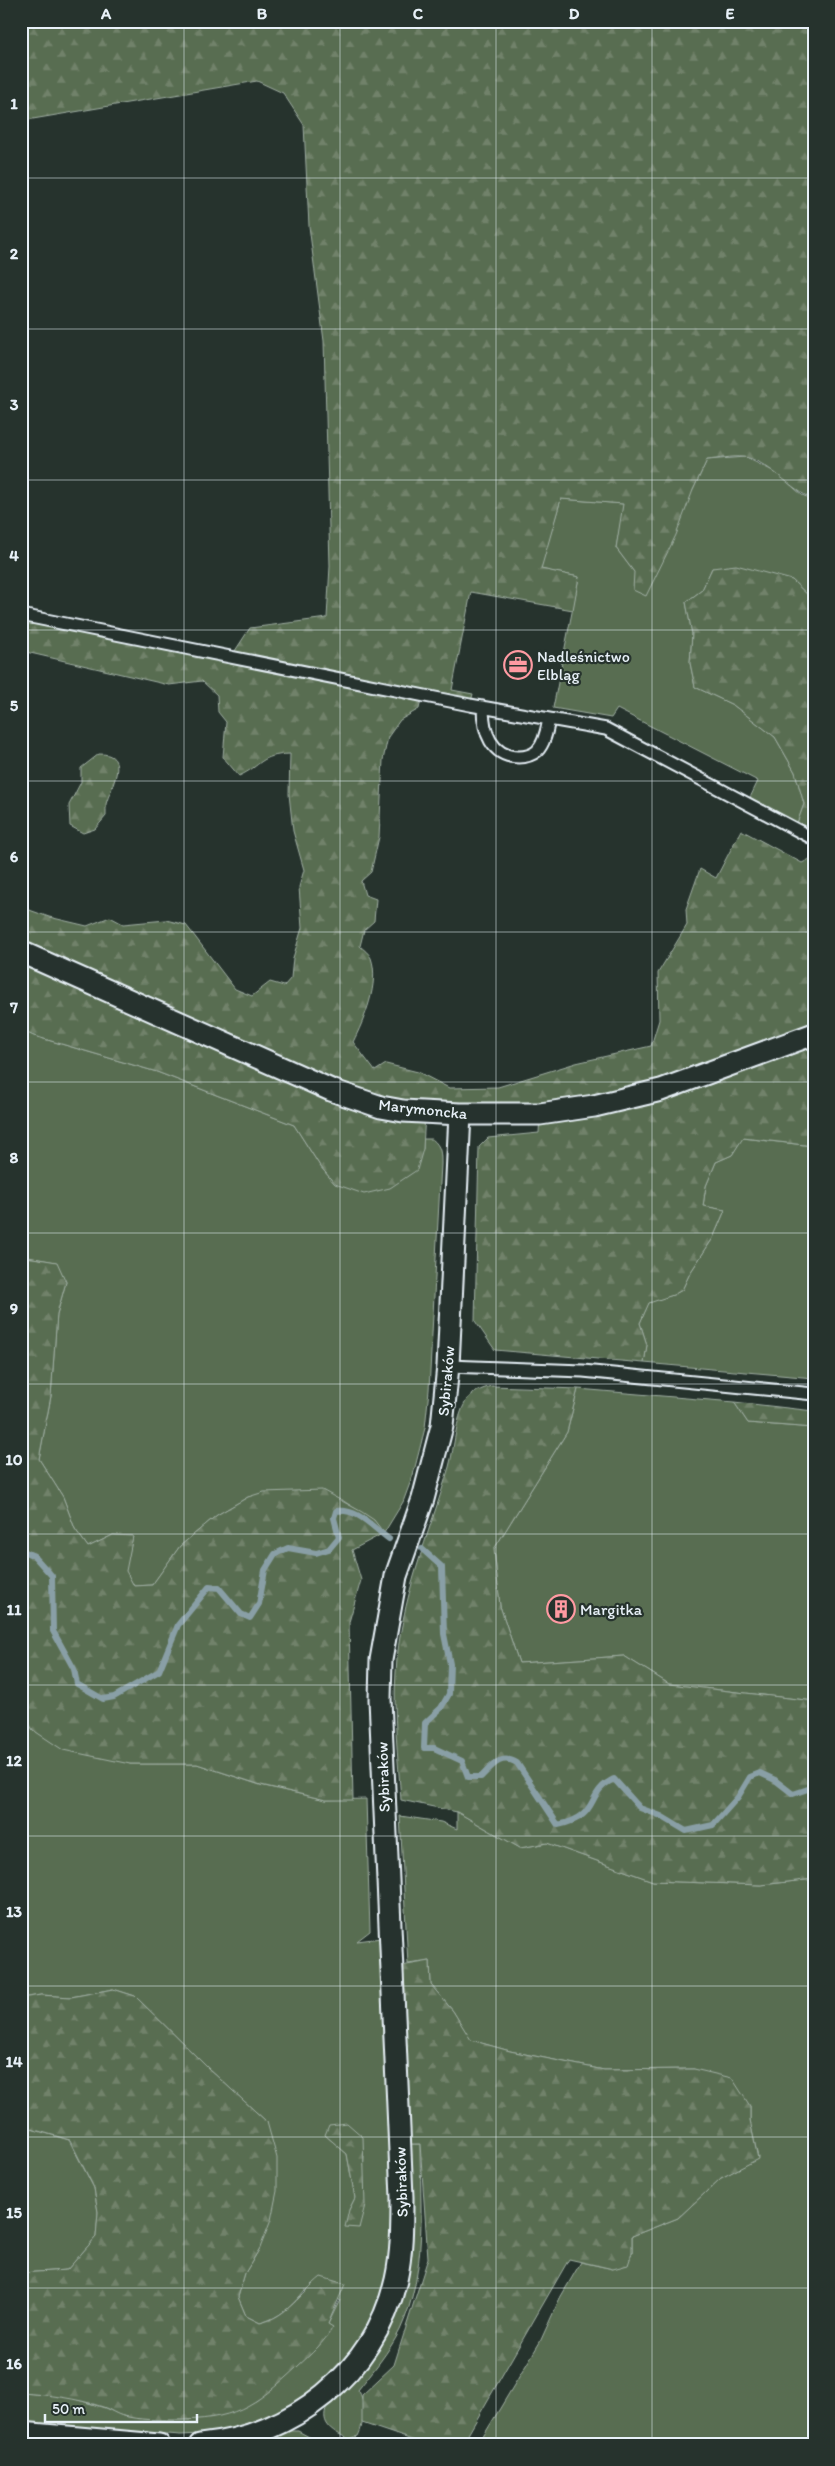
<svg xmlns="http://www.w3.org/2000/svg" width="835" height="2466" viewBox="0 0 835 2466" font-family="Itim,sans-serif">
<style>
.grass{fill:#596d51;stroke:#a0afa4;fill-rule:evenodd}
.forest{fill:url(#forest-firs);stroke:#a0afa4}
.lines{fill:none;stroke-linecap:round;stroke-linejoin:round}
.stream{stroke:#899fa6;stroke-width:6}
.service-casing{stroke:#e8f1f8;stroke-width:15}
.minor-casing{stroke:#e8f1f8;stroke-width:25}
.service{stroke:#26332d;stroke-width:11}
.minor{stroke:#26332d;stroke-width:21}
.grid{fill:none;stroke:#e8f1f8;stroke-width:1;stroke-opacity:0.55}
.labels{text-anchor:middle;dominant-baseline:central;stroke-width:4.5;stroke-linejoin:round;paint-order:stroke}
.poi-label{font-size:16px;fill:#e8f1f8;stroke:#26332d;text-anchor:start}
.street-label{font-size:16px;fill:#e8f1f8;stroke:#26332d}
.neatline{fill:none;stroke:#e8f1f8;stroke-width:2}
.grid-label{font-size:16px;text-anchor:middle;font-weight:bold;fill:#e8f1f8}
</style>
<defs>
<pattern id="forest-firs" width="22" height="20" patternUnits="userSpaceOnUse" patternTransform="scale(1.25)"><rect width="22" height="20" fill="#596d51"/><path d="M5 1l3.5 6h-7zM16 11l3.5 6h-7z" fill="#71826b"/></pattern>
</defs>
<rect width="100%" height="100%" fill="#26332d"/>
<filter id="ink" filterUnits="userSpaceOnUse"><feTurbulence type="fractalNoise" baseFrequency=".02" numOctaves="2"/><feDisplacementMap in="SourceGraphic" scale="10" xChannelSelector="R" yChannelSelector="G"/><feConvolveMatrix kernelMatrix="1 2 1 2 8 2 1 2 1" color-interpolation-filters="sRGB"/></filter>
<g filter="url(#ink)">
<path class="grass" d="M745,457L777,473L802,495L814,500V601L792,580L712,568L702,590L686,602L692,634L690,663L695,687L733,705L775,737L795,772L804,804L795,829L747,804L758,781L617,709L611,718L553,708L579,577L540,569L561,499L624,504L616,548L634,572L693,490L707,460Z
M21,1030L34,1036L157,1072L294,1125L320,1166L335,1184L423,1149V1139H432C441,1146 441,1153 441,1164L429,1390L425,1428L413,1475L403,1502L384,1533L374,1521L342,1500L248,1497L217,1515L180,1546L152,1585L134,1586L125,1571L133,1536L113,1535L88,1547L75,1529L63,1497L39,1459L51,1396L57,1314L66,1282L56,1262L21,1256Z
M742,1138L814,1146V1378L644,1363L647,1345L640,1323L649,1302L673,1295L682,1290L690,1273L713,1238L725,1210L703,1206L706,1186L716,1162L732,1155Z
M578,1389L734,1402L748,1423L814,1428V1701L669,1684L624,1656L519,1663L500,1606L494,1549L567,1432Z
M21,1710L33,1730L130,1764H197L260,1785L326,1800L366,1799L370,1931L357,1941L381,1938C384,2001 387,2064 389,2128C392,2181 397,2237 383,2290C369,2342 324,2392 275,2415C246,2430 212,2434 180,2435L21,2422V2393L65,2396L105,2408L123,2416L153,2420H191L256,2401L302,2362L332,2327L328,2324L340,2300L305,2290C293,2305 280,2318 260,2323L246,2316L238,2297L245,2273L260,2248L267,2122L209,2069L135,1996L113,1989L71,1997L41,1995L21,1998ZM325,2135L364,2156L359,2228L349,2210L355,2198L347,2154Z
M457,1812L520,1848L547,1843L653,1881L761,1885L814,1879V2445H478L540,2342L560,2298L581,2262L613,2269L632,2253V2236L678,2218L721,2178L758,2158L750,2121V2106L694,2069L604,2070L510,2051L470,2040L453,2011L431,1985L430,1961L408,1964L400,1816L441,1822L457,1829Z
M21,2126L69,2140L94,2188L98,2212L96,2237L67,2270L21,2273Z
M409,2144H420C420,2207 428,2270 400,2330C389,2352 373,2371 358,2390C366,2400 364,2425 358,2436L349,2439C334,2432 319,2425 327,2406L353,2380L386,2334Z
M287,2431H298L324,2445H249Z"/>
<path class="forest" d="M21,21H814V500C793,491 764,458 743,457C731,456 719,459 707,460L693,490L676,535L646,596L633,590L634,572L616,548L623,504L561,499L541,569L579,577L573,610L471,592L452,690L473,694L470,705L422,695L419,709L400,720L388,737L383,760L379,837L371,872L361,881L365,895L376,899L374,921L364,930L360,946C363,949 369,953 371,958C380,983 364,1020 353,1042L375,1071L386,1064L418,1072L449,1088L498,1087L576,1063L651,1046L659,1020L658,973L687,925L686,909L700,869L716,878L741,830L802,863L814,857V1146L743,1138L732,1155L716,1162L706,1186L703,1206L725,1210L713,1238L690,1273L682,1290L673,1295L649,1303L640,1323L647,1345L644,1363L495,1350L475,1321L479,1147L488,1138L539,1133L540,1114L425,1113L423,1149L417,1170L390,1188L364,1194L335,1184L320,1166L294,1125L157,1072L34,1036L21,1030V907L49,917L87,926L110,917L123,924L166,920L186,925L235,989L252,996L270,982L284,986L291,978L293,958L302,928L299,887L304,870L293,831L289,794L290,754C259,755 263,765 239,776L223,757L226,722L218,712L217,695L202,681L169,685L26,652L21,660V615L231,657L250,628L327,618L330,566L324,341L309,226L304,125L283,93L257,81L21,121Z
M736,565L792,580L814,601V839L795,829L804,804L795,772L775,737L733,705L695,687L690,663L692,634L686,602L702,590L712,568Z
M99,754C132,753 110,789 106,804C106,807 106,812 106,816L95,829L83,833L70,826L69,805L81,782V768Z
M21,1256L57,1262L66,1282L57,1314L51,1396L39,1459L63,1497L75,1529L88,1547L113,1535L133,1536L126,1571L134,1586L152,1585L180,1546L217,1515L248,1497L264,1492L322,1490L362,1512L374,1520L384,1533L352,1550L361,1580L349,1622L353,1800H326L261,1785L197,1764H130L63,1750L33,1730L21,1710Z
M491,1386L578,1389L567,1432L494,1549L500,1606L519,1663L624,1656L669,1684L814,1701V1879L761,1885L653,1881L547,1843L520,1848L457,1812L401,1800C398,1758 393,1714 396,1672C400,1600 429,1535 449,1467C455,1446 455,1420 466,1401C472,1392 482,1389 491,1386Z
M734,1402L814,1411V1428L748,1423Z
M430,1961L431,1985L453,2011L471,2040L510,2051L604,2070L694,2069L732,2078L750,2106V2121L758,2159L721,2178L678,2218L632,2236V2253L628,2265L613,2269L569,2259L462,2445H427L362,2423V2395L394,2365L428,2258L420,2144H409L401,1966Z
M113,1989L135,1996L209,2069L267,2122L277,2158V2191L271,2220L260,2248L245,2273L238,2297L246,2316L260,2323C287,2317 301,2293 321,2277L345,2284L328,2324L333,2327C324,2343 311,2354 297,2367C253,2408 234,2420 173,2420C157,2420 139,2420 124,2416C117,2415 110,2409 103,2407C76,2398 50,2395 21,2393V2273L67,2270L96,2237L98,2212L94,2188L70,2140L21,2126V1998L41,1995L71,1997Z
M347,2123L363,2137L365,2205L359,2228L345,2227L349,2210L355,2198L347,2154L325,2135L329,2125Z"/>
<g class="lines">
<path class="stream" d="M422,1549L442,1567L444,1634L450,1664L449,1694L441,1708L425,1723L424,1748H434L462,1761L468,1777H481C492,1766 501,1753 517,1763L558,1825C602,1816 584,1793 614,1779L640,1808L661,1816L686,1831L713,1825L738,1797L750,1777L760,1773L775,1780L793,1794L814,1787
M21,1550L34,1556L52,1576L53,1631L74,1669L77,1684L103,1699L114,1697L159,1671L178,1625L209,1587L219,1588L241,1614L250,1618L259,1604L265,1570L275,1554L288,1548L316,1553L329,1549L339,1537L334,1518L336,1511C358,1508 372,1527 389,1539"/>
<defs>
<path id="service" d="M21,615L470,705L606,729L814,839
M483,707C483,731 491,757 519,757C525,757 532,755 537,751C545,743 547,729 549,719
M448,1366L583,1371L814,1394"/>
<path id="minor" d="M21,952L331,1090L381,1107L403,1111L460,1114H540L594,1106L661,1090L814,1034
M21,2433L159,2445
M200,2445C292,2437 374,2373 396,2280C402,2253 402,2225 402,2197L380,1699L381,1660L396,1576L423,1499L442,1426L448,1366L460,1114"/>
</defs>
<use href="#service" class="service-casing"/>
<use href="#minor" class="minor-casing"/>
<use href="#service" class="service"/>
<use href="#minor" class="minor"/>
</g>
</g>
<path class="grid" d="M184,21V2445M340,21V2445M496,21V2445M652,21V2445M21,178H814M21,329H814M21,480H814M21,630H814M21,781H814M21,932H814M21,1082H814M21,1233H814M21,1384H814M21,1534H814M21,1685H814M21,1836H814M21,1986H814M21,2137H814M21,2288H814"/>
<defs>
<symbol id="office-ring" viewBox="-11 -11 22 22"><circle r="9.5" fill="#26332d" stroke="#ff9aa2" stroke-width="1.5"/><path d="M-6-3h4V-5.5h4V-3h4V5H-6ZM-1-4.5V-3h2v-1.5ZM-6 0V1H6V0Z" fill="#ff9aa2"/></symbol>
<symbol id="building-ring" viewBox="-11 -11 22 22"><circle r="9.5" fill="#26332d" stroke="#ff9aa2" stroke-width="1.5"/><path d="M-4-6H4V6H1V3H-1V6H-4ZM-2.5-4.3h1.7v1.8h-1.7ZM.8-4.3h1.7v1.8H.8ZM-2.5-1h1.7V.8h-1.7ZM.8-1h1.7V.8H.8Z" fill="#ff9aa2"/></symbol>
</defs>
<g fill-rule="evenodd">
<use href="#office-ring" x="502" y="649" width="32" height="32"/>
<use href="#building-ring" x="545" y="1593" width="32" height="32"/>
</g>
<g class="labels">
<g class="poi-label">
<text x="537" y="656">Nadleśnictwo<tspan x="537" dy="18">Elbląg</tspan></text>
<text x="580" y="1609">Margitka</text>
</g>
<g class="street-label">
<text transform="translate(423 1109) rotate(6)">Marymoncka</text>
<text transform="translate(446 1381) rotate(-85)">Sybiraków</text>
<text transform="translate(383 1777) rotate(-92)">Sybiraków</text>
<text transform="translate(401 2182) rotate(-92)">Sybiraków</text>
</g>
</g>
<rect width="835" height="2466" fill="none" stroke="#26332d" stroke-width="55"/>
<path d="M45 2414v8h152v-8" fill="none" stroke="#e8f1f8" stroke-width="2.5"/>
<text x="52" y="2414" font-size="15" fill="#e8f1f8" stroke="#26332d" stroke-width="4" paint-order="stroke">50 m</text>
<rect x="28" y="28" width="780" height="2410" class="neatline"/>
<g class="grid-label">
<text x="106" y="19">A</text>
<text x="262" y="19">B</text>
<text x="418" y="19">C</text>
<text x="574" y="19">D</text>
<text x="730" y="19">E</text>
<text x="14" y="109">1</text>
<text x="14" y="259">2</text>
<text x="14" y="410">3</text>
<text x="14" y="561">4</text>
<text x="14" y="711">5</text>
<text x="14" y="862">6</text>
<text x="14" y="1013">7</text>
<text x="14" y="1163">8</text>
<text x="14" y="1314">9</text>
<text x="14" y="1465">10</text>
<text x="14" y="1615">11</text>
<text x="14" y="1766">12</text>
<text x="14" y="1917">13</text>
<text x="14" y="2067">14</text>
<text x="14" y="2218">15</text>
<text x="14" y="2369">16</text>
</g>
</svg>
